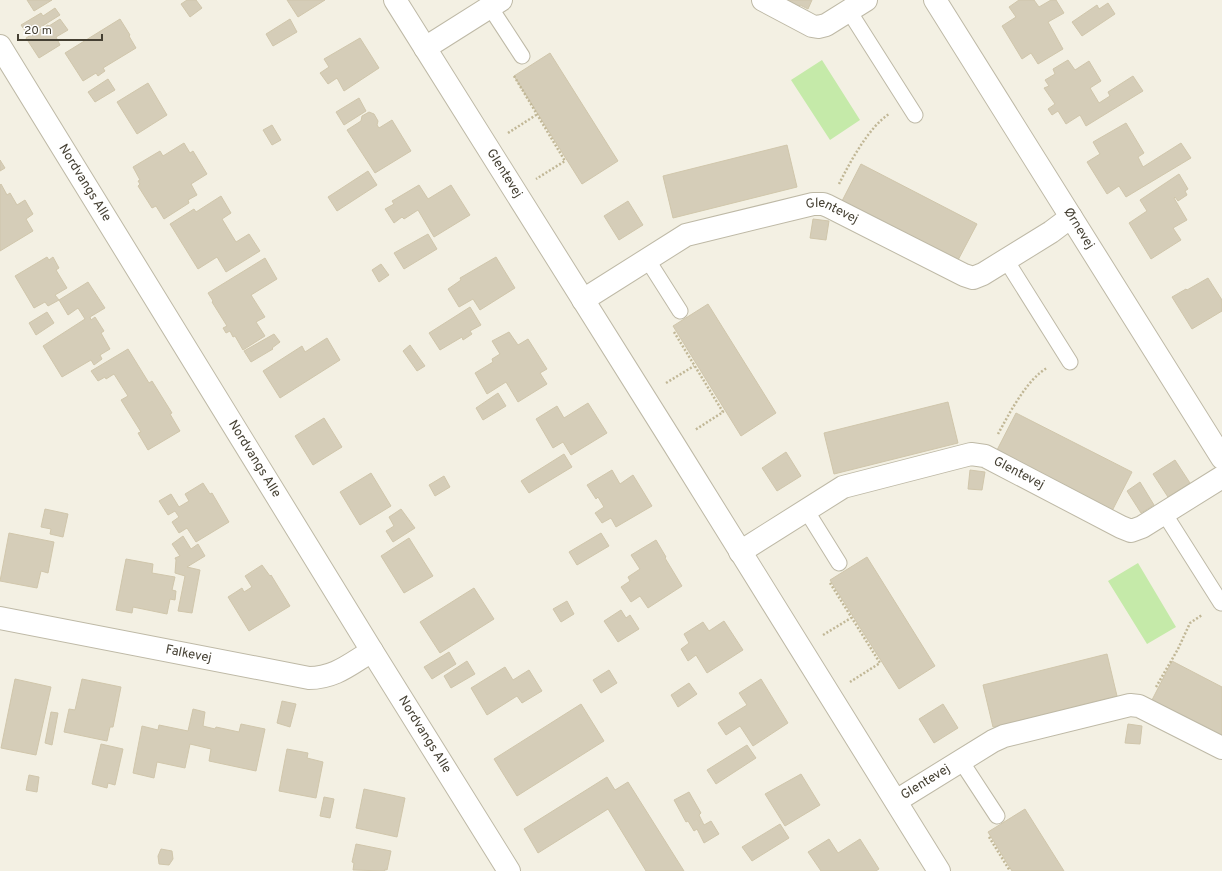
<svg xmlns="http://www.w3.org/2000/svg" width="1222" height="871" viewBox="0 0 1222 871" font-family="Overpass,sans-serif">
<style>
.green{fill:#c5eaa9}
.building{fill:#d5cdb8;stroke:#d0c6ab}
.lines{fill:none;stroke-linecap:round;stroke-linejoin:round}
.service-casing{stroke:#beb9a6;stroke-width:17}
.minor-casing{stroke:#beb9a6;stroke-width:24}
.path{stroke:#c1b796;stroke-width:2.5;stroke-dasharray:2 2;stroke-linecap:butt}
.service{stroke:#fff;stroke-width:15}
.minor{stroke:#fff;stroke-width:22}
.labels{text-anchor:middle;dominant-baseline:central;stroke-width:3;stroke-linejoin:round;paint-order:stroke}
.street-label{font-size:13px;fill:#454033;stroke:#fff}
</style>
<rect width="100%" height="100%" fill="#f3f0e3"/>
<path class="green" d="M822,60L860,120L830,140L791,80Z
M1138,563L1176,627L1147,644L1108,581Z"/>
<path class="building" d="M27,0H52L34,11Z
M187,0H196L202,8L190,17L181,4Z
M287,0H325L298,17Z
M781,0H812L808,9L800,5L797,8Z
M1019,0H1034L1039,7L1051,0H1056L1064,13L1048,22L1063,49L1038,64L1031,53L1022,59L1002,26L1016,17L1009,7Z
M1108,3L1115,14L1082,36L1072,22L1097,5L1099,9Z
M55,8L60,15L28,35L21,25L41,13L43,16Z
M60,19L68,30L56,37L60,45L39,58L26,38L48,25L49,26Z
M120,19L130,35L129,36L136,48L103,68L105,71L98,76L96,73L83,81L65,53Z
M290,19L297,32L273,46L266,34Z
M360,38L379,68L344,91L337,78L328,84L320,73L329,67L324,59Z
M550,53L618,161L582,184L514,76Z
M1068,60L1075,70L1089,61L1101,81L1090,88L1099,103L1110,96L1108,92L1133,76L1143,91L1086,126L1080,115L1066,124L1058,111L1052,115L1048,109L1055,104L1044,88L1049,86L1045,80L1055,74L1053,69Z
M108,79L115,90L95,102L88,92Z
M148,83L167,115L137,134L117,102Z
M359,98L366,111L344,125L336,112Z
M369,112L374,114L378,121L377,125L379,128L392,120L411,151L375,173L347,130L361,121L362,116Z
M1126,123L1144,153L1138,157L1143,167L1181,143L1191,158L1126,197L1119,186L1107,194L1087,162L1100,154L1093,142Z
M272,125L281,140L272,145L263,130Z
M184,143L190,153L193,151L207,174L191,184L197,195L188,200L189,203L164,219L156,206L152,208L138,186L140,184L138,181L140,180L133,167L160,151L163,156Z
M787,145L797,187L673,218L663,176Z
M0,160L5,168L0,171Z
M861,164L977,224L957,262L841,203Z
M368,171L377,185L337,211L328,197Z
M1179,174L1188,189L1185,191L1187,195L1178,201L1175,197L1174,198L1187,220L1173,228L1181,240L1151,259L1129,223L1147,211L1140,200Z
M1,184L7,195L10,193L17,205L25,200L33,214L26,219L33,231L0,251V185Z
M419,185L428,199L451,185L470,215L434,237L418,210L404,219L402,217L394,223L385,209L394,204L392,201Z
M221,196L231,213L222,219L236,242L249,234L260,251L226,272L217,257L198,269L170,224L194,209L196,212Z
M628,201L643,225L619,240L604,216Z
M813,219L829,221L826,240L810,238Z
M428,234L437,249L404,269L394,253Z
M47,257L49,260L53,257L59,268L56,270L67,288L55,295L59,300L48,306L45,302L34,308L15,276Z
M496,257L515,288L480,310L473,299L459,307L448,289L461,280L460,278Z
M265,258L277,279L251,295L265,317L256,322L265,336L243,350L235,336L233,337L230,331L226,333L223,328L227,326L212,302L213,301L208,293Z
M381,264L389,275L379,282L372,270Z
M1208,278L1222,300V311L1192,329L1172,297L1186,289L1187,290Z
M88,282L105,308L90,317L91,320L95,317L104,331L101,333L110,349L100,355L102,359L94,365L91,360L62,377L43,346L85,319L78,308L68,315L59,300Z
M708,304L776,413L741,436L673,326Z
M470,307L481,325L470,331L472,334L463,340L462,337L440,350L429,333Z
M47,312L54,323L36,335L29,323Z
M509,332L518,345L528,339L547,369L540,373L547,384L518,402L506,382L487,394L475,373L493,362L492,359L500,354L492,341Z
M274,334L280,342L272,348L273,349L251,362L244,351Z
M327,338L340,360L280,398L263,371L302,346L305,352Z
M410,345L425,366L417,371L403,351Z
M128,349L149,383L152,381L172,413L170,414L180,431L148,450L138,433L141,432L121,400L128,396L114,374L106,379L105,377L98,381L91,371Z
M498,393L506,406L483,420L476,408Z
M948,402L958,443L834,474L824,433Z
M588,403L607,433L571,455L563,442L553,448L536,419L557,406L564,418Z
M1016,413L1132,472L1112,511L996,452Z
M324,418L342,447L313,465L295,436Z
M786,452L801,476L777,491L762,468Z
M564,454L572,467L529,493L521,481Z
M1175,460L1190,483L1168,497L1153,474Z
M612,470L620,484L633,475L652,506L616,527L611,518L602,523L595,513L604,507L598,497L596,499L587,485Z
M970,470L985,472L982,490L968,489Z
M371,473L391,506L360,525L340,492Z
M444,476L450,487L435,496L429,485Z
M1140,482L1154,505L1141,513L1127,491Z
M203,483L210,494L212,493L229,522L196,542L187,528L179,533L172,522L179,517L175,511L168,515L159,501L171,494L179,507L189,501L185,494Z
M45,509L68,514L63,537L50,534L51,529L41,527Z
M401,509L415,528L393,542L386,531L394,526L389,517Z
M9,533L54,542L48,573L41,571L37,588L0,581Z
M601,533L609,546L577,565L569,552Z
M183,536L191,549L198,544L205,556L187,567L200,570L192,613L178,611L185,576L175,573L176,560L175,558L180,556L172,544Z
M409,538L433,576L404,593L381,556Z
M656,540L666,557L665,558L682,586L648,608L640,596L631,602L621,587L630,581L628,577L640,569L631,555Z
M867,557L935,666L899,689L830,580Z
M126,559L153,564L152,573L175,577L172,590L176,591L175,600L170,599L167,614L133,607L132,613L116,610Z
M262,565L270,576L271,575L290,606L249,631L228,597L242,588L244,592L252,587L245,576Z
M474,588L494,619L440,653L420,622Z
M567,601L574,614L561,622L553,609Z
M621,610L626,618L630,615L639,629L618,642L604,621Z
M724,621L743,650L707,673L696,655L688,661L681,649L689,643L684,634L703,622L709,631Z
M449,652L456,664L432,679L424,667Z
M1107,654L1117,696L993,727L983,685Z
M467,661L475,674L451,688L444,676Z
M1172,661L1222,687V736L1152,700Z
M505,667L513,680L529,670L542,691L522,703L517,696L487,715L471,688Z
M609,670L617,683L601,693L593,680Z
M15,679L51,687L36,755L1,748Z
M82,679L121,687L113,727H110L107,741L64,732L69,709L75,710Z
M761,679L788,723L753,746L740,726L726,735L718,723L747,705L739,693Z
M689,683L697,694L678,707L671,695Z
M282,701L296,704L290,727L277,723Z
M581,704L604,741L517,796L494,759Z
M943,704L958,728L934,743L919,719Z
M193,709L205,712L203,726L215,729L216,727L239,732L241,724L265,729L256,771L209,761L211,749L190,744L185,768L157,762L154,778L133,773L142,726L158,730L159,725L188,731Z
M51,712L58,713L52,745L45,743Z
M1128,724L1142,726L1140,744L1125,743Z
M101,744L123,749L115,785L108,783L107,788L92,784Z
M747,745L756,758L716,784L707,770Z
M287,749L308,753L307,758L323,762L316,798L279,791Z
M801,774L820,805L785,826L765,794Z
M29,775L39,777L37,792L26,790Z
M607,777L615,790L628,782L684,871H646L608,809L538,853L524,829Z
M364,789L405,798L397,837L356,828Z
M689,792L701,813L699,815L704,825L711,821L719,834L704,843L697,829L694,831L688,821L686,822L674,800Z
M324,797L334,799L330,818L320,816Z
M1025,809L1064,871H1012L988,832Z
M780,824L789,838L752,861L742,847Z
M829,839L838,853L860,839L879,869L876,871H821L808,852Z
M356,844L391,851L387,870L385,869V871L353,870L354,863L352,862Z
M161,849L172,851L173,859L169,865L159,864L158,856Z"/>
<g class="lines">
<defs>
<path id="service" d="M490,7L522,56
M849,11L915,115
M647,259L680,311
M1006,260L1070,362
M806,510L839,563
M1164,513L1221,603
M961,761L997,816"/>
<g id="minor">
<path id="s1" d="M395,0L673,443L939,871"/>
<path d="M763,0L812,26L818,27L826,25L866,0"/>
<path id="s2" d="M935,0L1222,458"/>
<path id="s3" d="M0,46L372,651L509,871"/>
<path d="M425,48L501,0"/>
<path id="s4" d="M583,300L686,235L813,204H823L828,206L964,275L973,278L983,274L1051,232L1071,217"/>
<path id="s5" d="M740,552L843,487L971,454L985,456L1121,527L1131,531L1142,527L1222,477"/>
<path id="s6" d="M0,618L309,678C335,678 350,664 372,651"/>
<path id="s7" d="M896,801L993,741L1004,736L1130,705L1139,706L1222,748"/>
</g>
</defs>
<use href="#service" class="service-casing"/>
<use href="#minor" class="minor-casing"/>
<path class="path" d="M514,76L565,161L536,179
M508,133L536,115
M839,184C850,162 869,127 889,114
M674,332L723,412L695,430
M666,383L694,366
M998,434C1009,414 1027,379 1047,368
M830,583L880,663L850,682
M823,635L851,618
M1156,687L1178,649L1190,623L1202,615
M989,837L1010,871"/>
<use href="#service" class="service"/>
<use href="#minor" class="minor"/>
</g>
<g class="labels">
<g class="street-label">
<text stroke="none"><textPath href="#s1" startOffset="205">Glentevej</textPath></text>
<text stroke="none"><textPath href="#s3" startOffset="161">Nordvangs Alle</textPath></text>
<text stroke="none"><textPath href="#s4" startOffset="273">Glentevej</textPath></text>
<text stroke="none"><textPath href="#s2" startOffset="270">Ørnevej</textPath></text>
<text stroke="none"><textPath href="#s3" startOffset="485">Nordvangs Alle</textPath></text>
<text stroke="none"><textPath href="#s5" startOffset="306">Glentevej</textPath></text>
<text stroke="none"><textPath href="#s6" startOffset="192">Falkevej</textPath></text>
<text stroke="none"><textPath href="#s3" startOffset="809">Nordvangs Alle</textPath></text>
<text stroke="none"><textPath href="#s7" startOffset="35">Glentevej</textPath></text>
</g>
</g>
<path d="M18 34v6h84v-6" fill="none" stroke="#454033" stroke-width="2"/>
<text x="24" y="34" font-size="12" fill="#454033" stroke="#ffffff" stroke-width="3" paint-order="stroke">20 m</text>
</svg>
